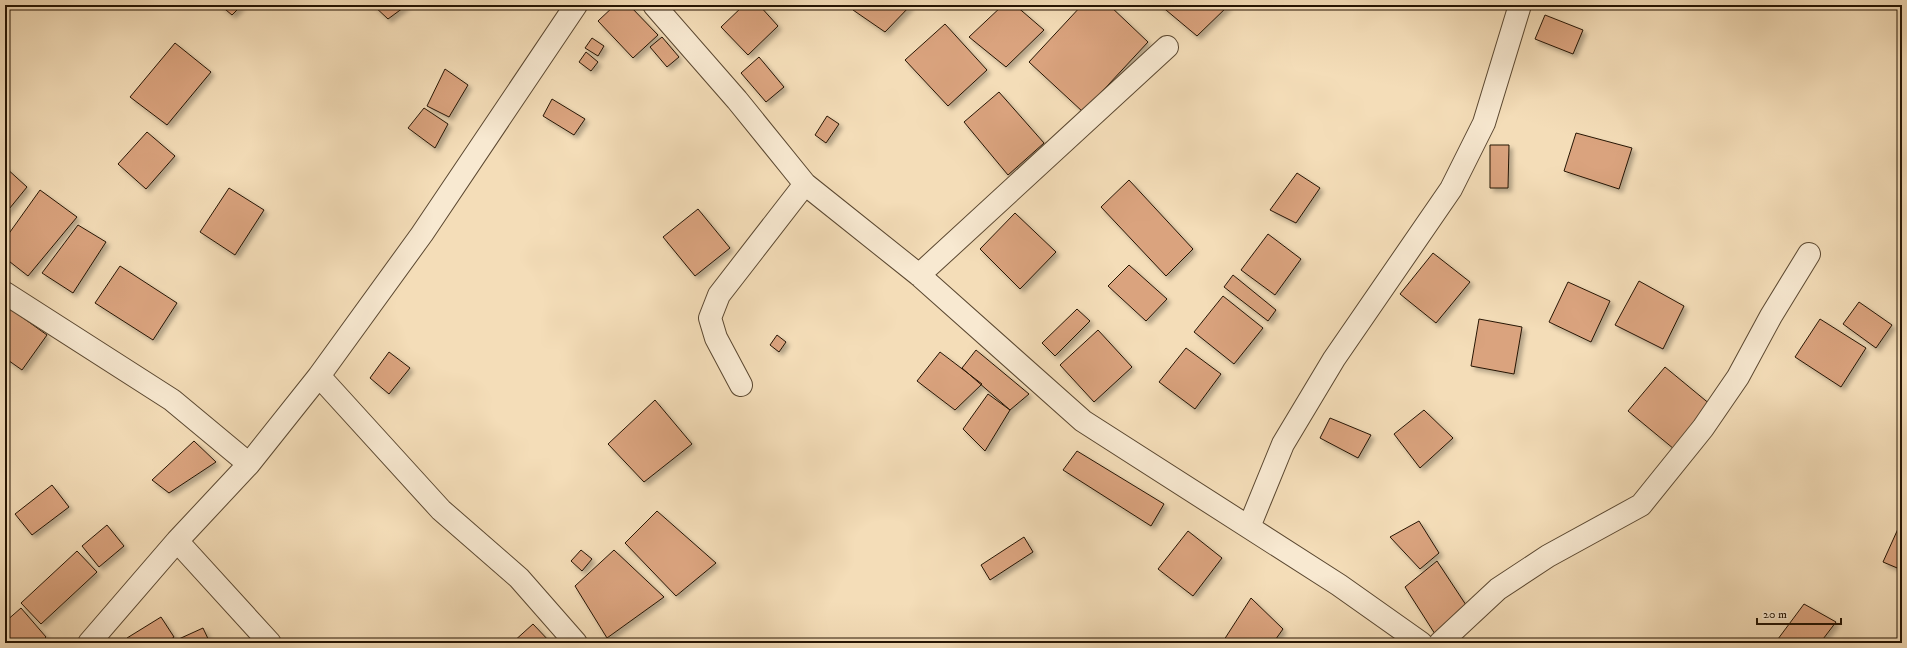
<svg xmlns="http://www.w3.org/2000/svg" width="1907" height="648" viewBox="0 0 1907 648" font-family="'IM FELL DW Pica',serif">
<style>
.building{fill:#daa37e;stroke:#261503;filter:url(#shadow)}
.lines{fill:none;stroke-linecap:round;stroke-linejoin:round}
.minor-casing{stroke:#5a4730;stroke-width:24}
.minor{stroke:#f8e9d1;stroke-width:22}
</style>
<defs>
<filter id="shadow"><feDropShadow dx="3.5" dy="3.5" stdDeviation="2" flood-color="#0004"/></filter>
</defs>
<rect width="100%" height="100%" fill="#f4ddb8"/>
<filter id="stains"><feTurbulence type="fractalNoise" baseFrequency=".005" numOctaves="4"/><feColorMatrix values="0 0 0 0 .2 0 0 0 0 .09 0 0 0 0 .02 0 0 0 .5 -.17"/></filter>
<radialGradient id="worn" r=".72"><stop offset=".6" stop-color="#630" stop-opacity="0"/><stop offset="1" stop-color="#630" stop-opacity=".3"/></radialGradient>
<path class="building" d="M220,5H242L232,15Z
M373,5H407L388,19Z
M615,5H629L658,35L633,58L598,21Z
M744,5H759L778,26L748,55L721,27Z
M857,5H911L885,32L853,10Z
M1003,5H1015L1044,30L1006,67L969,37Z
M1082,5H1109L1148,42L1083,112L1029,62Z
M1160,5H1229L1197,36Z
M1545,15L1583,30L1573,54L1535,39Z
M945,24L987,70L948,106L905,60Z
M662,37L679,57L667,67L650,47Z
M592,38L604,46L598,56L585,48Z
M175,43L211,72L167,125L130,97Z
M586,52L598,62L591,71L579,62Z
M759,57L784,87L766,102L741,73Z
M445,69L468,85L449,117L427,106Z
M999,92L1044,143L1008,175L964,122Z
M552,99L585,119L574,135L543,116Z
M424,108L448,124L435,148L408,128Z
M827,116L839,124L826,143L815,135Z
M147,132L175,156L146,189L118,164Z
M1576,133L1632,148L1619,189L1564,171Z
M1490,145H1509L1508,188H1490Z
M5,167L27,187L5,214Z
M1297,173L1320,188L1296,223L1270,210Z
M1129,180L1193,249L1166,276L1101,207Z
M229,188L264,210L235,255L200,232Z
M40,190L77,217L28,276L5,258V239Z
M698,209L730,248L695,276L663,237Z
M1015,213L1056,252L1020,289L980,249Z
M78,225L106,242L73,293L42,273Z
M1268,234L1301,259L1275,295L1241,270Z
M1433,253L1470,282L1436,323L1400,294Z
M1129,265L1167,299L1146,321L1108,286Z
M120,266L177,303L153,340L95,303Z
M1233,275L1276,310L1268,321L1224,287Z
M1639,281L1684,306L1663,349L1615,325Z
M1568,282L1610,301L1591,342L1549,322Z
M1223,296L1263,328L1234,364L1194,332Z
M1859,302L1892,325L1876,348L1843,324Z
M5,305L47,335L22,370L5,358Z
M1077,309L1090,321L1055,356L1042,343Z
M1479,319L1522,327L1514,374L1471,366Z
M1820,319L1866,348L1841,387L1795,357Z
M1098,330L1132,367L1094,402L1060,365Z
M777,335L786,342L779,352L770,345Z
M1186,348L1221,374L1195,409L1159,382Z
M976,350L1029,394L1010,410L962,368Z
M389,352L410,368L389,394L370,378Z
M940,352L982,384L955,410L917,381Z
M1665,367L1711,405L1674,449L1628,411Z
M988,394L1010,410L985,451L963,429Z
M655,400L692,444L644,482L608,444Z
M1424,410L1453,438L1420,468L1394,434Z
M1330,418L1371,435L1358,458L1320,438Z
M194,441L216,462L169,493L152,480Z
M1077,451L1164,504L1151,526L1063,470Z
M52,485L69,507L32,535L15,514Z
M657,511L716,563L676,596L625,543Z
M1902,520V570L1883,562Z
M1419,521L1439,553L1420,569L1390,537Z
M107,525L124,546L99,567L82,546Z
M1188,531L1222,558L1193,596L1158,569Z
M1024,537L1033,552L990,580L981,565Z
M581,550L592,559L582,571L571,561Z
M614,550L664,597L607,638L575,586Z
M77,551L97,572L41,624L21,603Z
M1437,561L1468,608L1435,634L1405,587Z
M1251,598L1283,629L1273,643H1222Z
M1804,604L1836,622L1820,643H1775Z
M21,608L46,637L40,643H5V622Z
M161,617L174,637L166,643H130L127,638Z
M533,624L551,643H512Z
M203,628L210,643H170Z"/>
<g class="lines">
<defs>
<path id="minor" d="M654,5L737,100L805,184L919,275L1083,421L1339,585L1421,643
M919,275L1167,47
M5,293L172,400L249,464
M319,376L441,510L519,578L576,643
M741,385L716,338L710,318L719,295L805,184
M1249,527L1283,444L1334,359L1451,189L1484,123L1520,5
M177,541L270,643
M89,643L177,541L249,464L319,376L422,234L576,5
M1440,643L1498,589L1548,556L1641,505L1703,428L1738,377L1771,316L1809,254"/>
</defs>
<use href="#minor" class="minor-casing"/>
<use href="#minor" class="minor"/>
</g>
<rect width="1907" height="648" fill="none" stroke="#f4ddb8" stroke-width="20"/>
<rect x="6" y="6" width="1895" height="636" fill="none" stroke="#261503" stroke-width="2"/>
<rect x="10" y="10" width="1887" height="628" fill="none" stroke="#261503"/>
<path d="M1757 618v6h84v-6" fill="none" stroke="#261503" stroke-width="2"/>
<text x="1763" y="618" font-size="12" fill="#261503" stroke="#f8e9d1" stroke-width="3" paint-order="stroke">20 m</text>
<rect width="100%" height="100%" filter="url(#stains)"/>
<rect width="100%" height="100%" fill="url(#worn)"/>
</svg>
